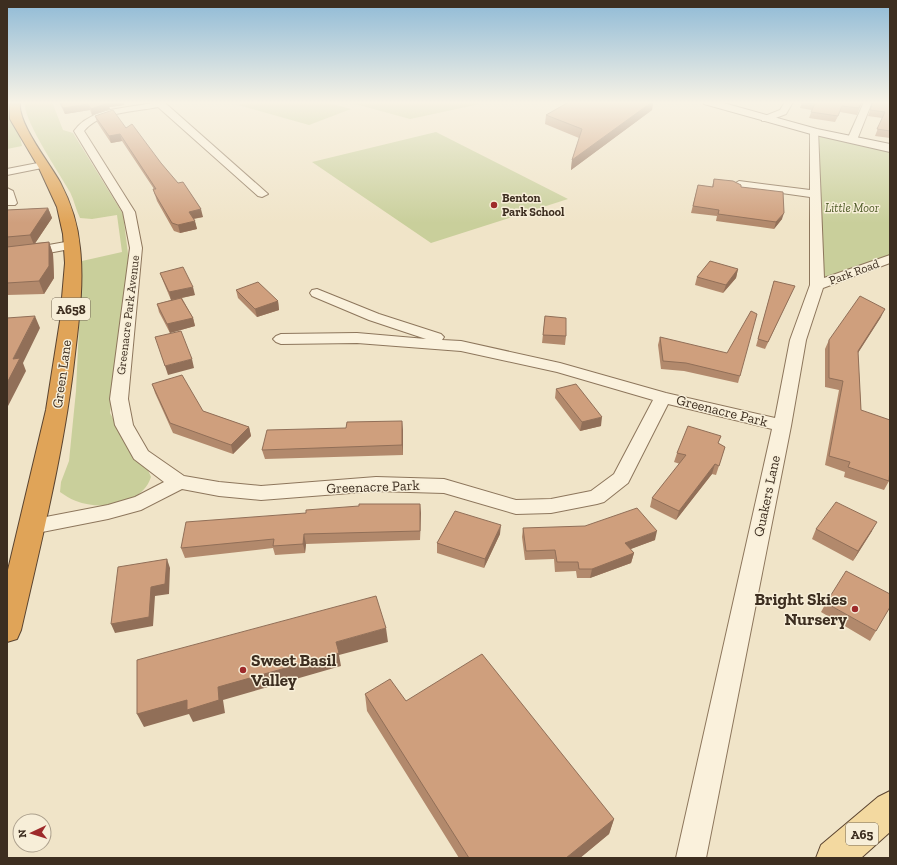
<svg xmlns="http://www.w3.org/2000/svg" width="897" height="865" viewBox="0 0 897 865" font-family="'Zilla Slab',serif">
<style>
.green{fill:#c9cf9b}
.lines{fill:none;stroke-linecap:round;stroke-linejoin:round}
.street-casing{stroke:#8d765c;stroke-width:2}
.secondary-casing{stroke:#6f573f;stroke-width:2}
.primary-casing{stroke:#5b4430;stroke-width:2}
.highway-casing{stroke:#5b4430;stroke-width:2}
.street{fill:#faf1dc;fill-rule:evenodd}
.secondary{fill:#faf1dc;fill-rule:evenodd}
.primary{fill:#f3d9a0;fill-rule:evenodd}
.highway{fill:#e0a458;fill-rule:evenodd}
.wall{fill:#b2896c}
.shaded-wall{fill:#916f58}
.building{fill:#cf9f7d;stroke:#916f58}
.poi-dot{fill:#9e2a2b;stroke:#f7eed8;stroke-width:1.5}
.labels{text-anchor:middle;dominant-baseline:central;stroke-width:3;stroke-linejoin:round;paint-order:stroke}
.far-poi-label{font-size:12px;font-weight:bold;fill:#3d2e20;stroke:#f7eed8;text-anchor:start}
.far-park-label{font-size:12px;font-style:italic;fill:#4d5a26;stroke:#f7eed8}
.far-street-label{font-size:12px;fill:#3d2e20;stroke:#f7eed8}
.shield{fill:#f7eed8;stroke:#756857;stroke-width:1}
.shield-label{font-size:13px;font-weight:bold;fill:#3d2e20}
.street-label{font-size:14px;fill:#3d2e20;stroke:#f7eed8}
.near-poi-label{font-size:17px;font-weight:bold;fill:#3d2e20;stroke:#f7eed8;text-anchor:end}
</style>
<rect width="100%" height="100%" fill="#f0e4c8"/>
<path class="green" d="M7,102H12L22,146L7,149Z
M26,102H52L63,130L73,133L123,214L129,262L110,413L134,457L148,470L151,477C142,505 101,511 76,501C70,499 65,495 60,492L61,482L69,461L76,391L82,261L122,252L117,215L92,219L80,218C76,210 74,200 70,192C63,179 18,112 26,102Z
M247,102H325L351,109L309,125L238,105Z
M348,102H476L480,104L410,119Z
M436,132L568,199L431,243L312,162Z
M815,132L890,147V259L817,285Z"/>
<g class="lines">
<defs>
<path id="street" d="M156,102H164L268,194L262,197L258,196L158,107C135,112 100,111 84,131L135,212L142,248L128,399L133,425L148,451L184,476L219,482L261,486L376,477L444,479L516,500L551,499L591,491L614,474L653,400L557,372L461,351L357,343L281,344L276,342L273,339L276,336L281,334L357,333L426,339L369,320L312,296L310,293L312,290L317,289L379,314L441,334L444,337L442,340L461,341L560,363L666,393L775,418L790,340L810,285V197L739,187L734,184L739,181L810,190V132L812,130H818L824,278L890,255V263L823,288L806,340L791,426L706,858H676L772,429L668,404L628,483L604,502L597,504L551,513L516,514L444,493L376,491L261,500L219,496L182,489L141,510L108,519L32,534L25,531L22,526L25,521L108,505L135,497L164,482L134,459L115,425L110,399L130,248L123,212L74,131C92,106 129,109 156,102Z
M785,102H793L786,114L768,121H762V117L780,110Z
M864,102H872L857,140L855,142H849L847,140Z
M43,162L47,163L48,165L47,167L7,175V169Z
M7,188L13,191L17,203L15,205H7Z
M71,241L77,245L75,248L43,254L7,256V248L43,246Z"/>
<path id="secondary" d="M703,102H720L817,129L890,144V152L811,134L704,104Z"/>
<path id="primary" d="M890,791V832L861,858H816L821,845L878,797Z"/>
<path id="highway" d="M10,102H20C17,123 49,162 60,182C71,203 78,224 80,248C84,283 79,319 75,354C65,447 42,538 21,630L17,639L7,642V574L46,410L60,321L65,263L63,234L57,207L39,168L10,119Z"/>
</defs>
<use href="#street" class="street-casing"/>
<use href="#secondary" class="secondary-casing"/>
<use href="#primary" class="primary-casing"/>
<use href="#highway" class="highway-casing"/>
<use href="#street" class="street"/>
<use href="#secondary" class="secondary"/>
<use href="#primary" class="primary"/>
<use href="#highway" class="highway"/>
</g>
<path class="wall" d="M59,102H124V105L109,107L110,109L92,115L90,110L65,114Z
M569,102H653L652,110L571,170L572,160L579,138L545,124L546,115Z
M802,102H862L857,115L840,112L835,122L809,118L812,110L800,108Z
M873,102H890V138L875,136L882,118L868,116Z
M95,116L126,128L161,163L203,217L194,219L197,229L180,233L174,231L157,201L153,189H154L122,141L111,143L97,122Z
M714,179L741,187L782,219L774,229L716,221L717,216L691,213L698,185L712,187Z
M48,208L52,218L35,243L49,242L53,254L54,278L44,294L7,295V210Z
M738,269L736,278L723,293L695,285L697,277Z
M160,273L195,295L182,298L193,318L195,326L170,333L159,312L157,304L171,300L163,281Z
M774,281L792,292L765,349L756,346Z
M236,290L278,301L279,310L257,317L238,298Z
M545,316L566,336L565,345L542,343Z
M881,317L858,353L861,410L889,481L884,490L844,477L845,472L825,465L839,390L825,387V349L829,340Z
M660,337L740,376L738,383L684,371L661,369L658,345Z
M152,384L203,411L249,427L251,436L233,454L173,433L155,393Z
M556,389L601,426L580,431L555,398Z
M403,430V455L265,459L262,450Z
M721,436L718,443L725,447L716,475L712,474L676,520L650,507L652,498L680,464L674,462L677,453Z
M420,504V540L306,544L305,553L275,555L273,548L185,558L181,548L306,513Z
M523,528L655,540L630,549L634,553L631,563L590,578H577L576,571L555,572L554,559L525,560L522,537Z
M816,529L872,531L853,561L812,539Z
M500,534L484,568L437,553V543Z
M826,603L876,631L870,641L821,612Z
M365,694L406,701L614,819L609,834L580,858H459L367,711Z"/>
<path class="shaded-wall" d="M107,102H124V105L109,107L110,109L92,115L91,109Z
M652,102H653L652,110L571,170L572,160Z
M88,104L90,110L65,114L63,108Z
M120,134L122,141L111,143L109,136Z
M48,208L52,218L34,245L30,235Z
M201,209L203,217L191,219L189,212Z
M784,213L782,219L774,229L776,222Z
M195,221L197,229L180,233L178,225Z
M49,242L53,254L54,278L44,294L39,281Z
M738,269L736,278L723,293L726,285Z
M193,287L195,295L171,300L169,292Z
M278,301L279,310L257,317L255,309Z
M885,309L881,317L854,359L858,351Z
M35,316L40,328L23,363L26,371L7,408V383L13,359Z
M193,318L195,326L170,333L167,324Z
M192,359L194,368L168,375L165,366Z
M602,417L601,426L580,431L582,422Z
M402,421L403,430V455L402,445Z
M249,427L251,436L233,454L231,445Z
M715,464L712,474L676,520L679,511Z
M420,504L421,513L420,540Z
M877,522L872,531L853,561L858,551Z
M501,525L500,534L484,568L485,559Z
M657,531L655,540L623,552L625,543Z
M304,534L306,544L305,553L303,544Z
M634,553L631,563L590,578L592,569Z
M167,559L170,568L169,594L155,596L153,626L115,633L111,624L151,587Z
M386,628L388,642L339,655L341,666L223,700L225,713L193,722L189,714L144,727L137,714L218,687L336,642Z
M614,819L609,834L580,858H566Z"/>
<path class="building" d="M60,102H107L108,103L91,109L88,104L63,108Z
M569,102H652L572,160L582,129L546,115Z
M802,102H862L859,108L842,106L838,116L811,112L815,104Z
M873,102H890V131L877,129L885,112L870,110Z
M113,110L126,128L132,124L161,163L178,183L183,182L201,209L189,212L195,221L178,225L172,223L155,194L153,189H156L120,134L109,136L95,116Z
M714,179L733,181L741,185V187L783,192L784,213L776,222L718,214L719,210L693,206L698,185L713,187Z
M48,208L30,235L7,237V210Z
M49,242V266L39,281L7,283V247Z
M710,261L738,269L726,285L697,277Z
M183,267L193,287L169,292L160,273Z
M774,281L795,286L768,342L758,339Z
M258,282L278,301L255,309L236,290Z
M860,296L885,309L858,351L861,410L890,420V468L889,481L848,467L850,462L829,456L843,381L829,378V340Z
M181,298L193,318L167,324L157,304Z
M751,311L757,314L740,376L686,363L663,361L660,337L727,353Z
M35,316L13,359L20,358L7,383V318Z
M545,316L566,318V336L543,335Z
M181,331L192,359L165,366L155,337Z
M182,375L203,411L249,427L231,445L170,423L152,384Z
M576,384L602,417L582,422L556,389Z
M402,421V445L262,450L267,430L346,428L347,422Z
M688,426L721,436L718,443L725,447L719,466L715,464L679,511L652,498L686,455L677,453Z
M836,502L877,522L858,551L816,529Z
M359,504H420V531L304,534L303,544L273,546L274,539L181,548L186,522L306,513V510L359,506Z
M637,508L657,531L625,543L634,553L592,569H579L578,562H557L555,550L526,551L523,528L585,526Z
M455,511L501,525L485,559L437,543Z
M167,559L165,584L151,587L149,617L111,624L118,567Z
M846,571L890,594V607L876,631L826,603Z
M376,596L386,628L336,642L339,653L218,687L219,700L187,710V700L137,714V660Z
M482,654L614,819L566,858H469L365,694L390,679L406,701Z"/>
<linearGradient id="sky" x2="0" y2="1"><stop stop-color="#8fbad6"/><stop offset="0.46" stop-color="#f8f3e6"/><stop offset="1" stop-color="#f8f3e6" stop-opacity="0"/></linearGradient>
<rect width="897" height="223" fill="url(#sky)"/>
<g class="poi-dot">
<circle cx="494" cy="205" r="4"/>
<circle cx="855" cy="609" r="4"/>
<circle cx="243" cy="670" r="4"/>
</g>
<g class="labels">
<g class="far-poi-label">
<text x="502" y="198">Benton<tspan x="502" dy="14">Park School</tspan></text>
</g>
<g class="far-park-label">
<text x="852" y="208">Little Moor</text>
</g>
<g class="far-street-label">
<text transform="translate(854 272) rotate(-20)">Park Road</text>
<text transform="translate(128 315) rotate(-83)">Greenacre Park Avenue</text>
</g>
<g class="shield">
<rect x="52" y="298" width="38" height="22" rx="3"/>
<rect x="846" y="823" width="32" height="22" rx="3"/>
</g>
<g class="shield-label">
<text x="71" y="309">A658</text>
<text x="862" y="834">A65</text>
</g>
<g class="street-label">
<text transform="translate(62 374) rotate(-82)">Green Lane</text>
<text transform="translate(722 411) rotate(14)">Greenacre Park</text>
<text transform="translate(373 487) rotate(-2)">Greenacre Park</text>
<text transform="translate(767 496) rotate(-78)">Quakers Lane</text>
</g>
<g class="near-poi-label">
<text x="847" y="599">Bright Skies<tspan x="847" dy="20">Nursery</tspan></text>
<text x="251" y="660" text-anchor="start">Sweet Basil<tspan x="251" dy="20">Valley</tspan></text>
</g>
</g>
<rect width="897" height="865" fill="none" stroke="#3d2e20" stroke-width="16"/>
<g transform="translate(32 833) rotate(266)"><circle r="19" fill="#f7eed8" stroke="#ada18e"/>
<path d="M0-3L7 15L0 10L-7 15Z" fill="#9e2a2b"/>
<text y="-6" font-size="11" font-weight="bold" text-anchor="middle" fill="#3d2e20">N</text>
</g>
</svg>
